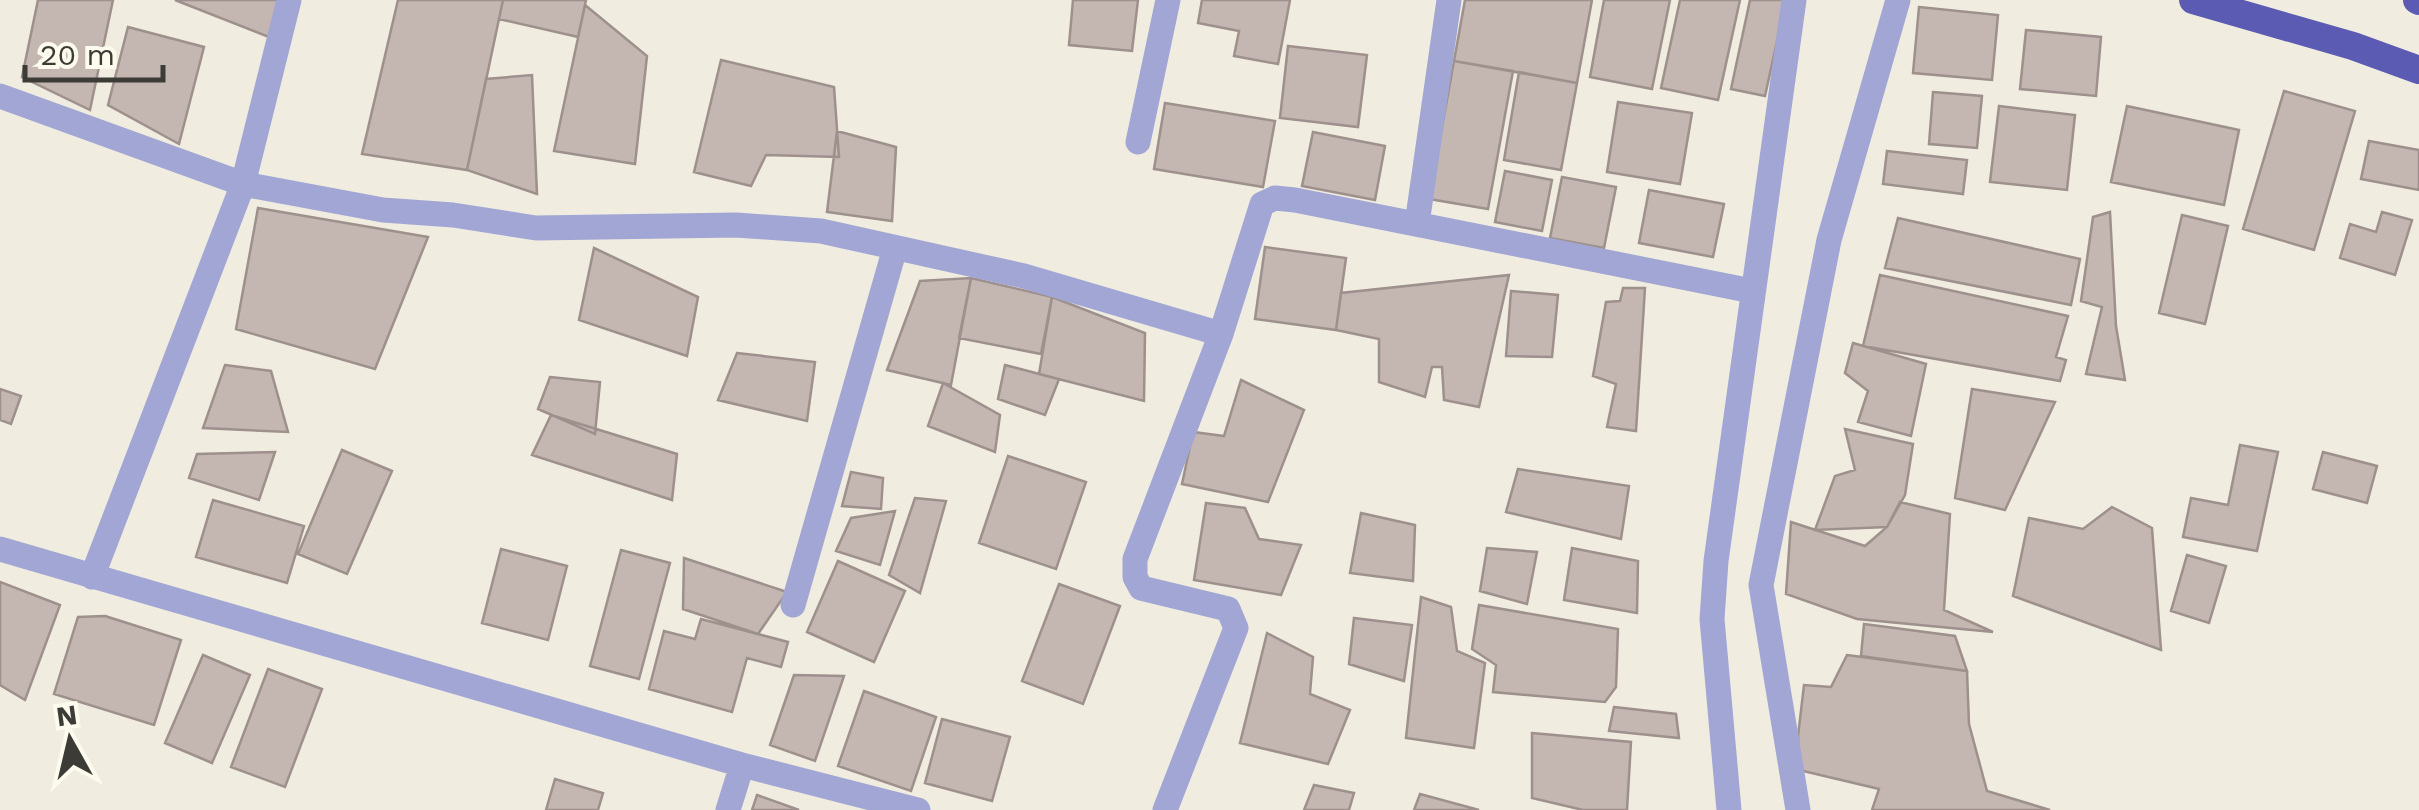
<svg xmlns="http://www.w3.org/2000/svg" width="2419" height="810" viewBox="0 0 2419 810" font-family="'Work Sans',sans-serif">
<style>
.building{fill:#c4b6b1;stroke:#9e908c;stroke-width:2.5}
.lines{fill:none;stroke-linecap:round;stroke-linejoin:round}
.minor{stroke:#a2a6d4;stroke-width:25}
.trunk{stroke:#5c5bb4;stroke-width:28}
</style>
<rect width="100%" height="100%" fill="#f0ede0"/>
<path class="building" d="M38,0H113L90,110L22,77Z
M175,0H278L269,37Z
M398,0H503L467,170L362,154Z
M503,0H586L578,37L499,19Z
M1073,0H1138L1132,51L1069,45Z
M1202,0H1290L1278,64L1234,56L1239,31L1198,23Z
M1465,0H1592L1577,83L1454,61Z
M1604,0H1670L1652,89L1590,77Z
M1680,0H1740L1718,100L1661,88Z
M1750,0H1786L1765,96L1731,89Z
M585,5L647,56L635,164L554,151Z
M1919,7L1998,15L1992,80L1913,73Z
M128,27L204,47L179,144L108,105Z
M2026,30L2101,37L2096,96L2020,89Z
M1288,46L1367,55L1358,127L1280,118Z
M721,60L834,87L839,157L766,155L751,186L694,172Z
M1454,61L1513,71L1488,209L1429,199Z
M1519,72L1577,83L1561,170L1504,160Z
M532,75L537,194L467,170L486,79Z
M2284,91L2355,111L2314,250L2243,229Z
M1933,92L1982,96L1977,148L1929,144Z
M1618,102L1692,113L1680,184L1607,172Z
M1165,103L1275,121L1263,187L1154,169Z
M1999,106L2075,115L2067,190L1990,182Z
M2127,106L2239,130L2224,205L2111,182Z
M837,131L896,147L892,221L827,212Z
M1313,132L1385,146L1375,200L1302,186Z
M2369,141L2419,150V190L2361,179Z
M1887,151L1967,160L1963,194L1883,184Z
M1505,171L1552,180L1542,231L1495,222Z
M1562,177L1616,187L1604,248L1550,238Z
M1649,190L1724,204L1713,257L1639,243Z
M258,208L428,237L375,369L236,329Z
M2110,212L2116,326L2125,380L2086,374L2102,307L2081,301L2093,217Z
M2382,212L2412,220L2395,275L2340,258L2350,224L2376,232Z
M2182,215L2228,226L2205,324L2159,313Z
M1898,218L2080,259L2071,305L1885,268Z
M1265,247L1346,258L1336,330L1255,319Z
M594,248L698,297L687,356L579,320Z
M1509,275L1479,407L1444,400L1442,367H1432L1425,397L1379,382V339L1336,330L1341,293Z
M1880,275L2068,316L2056,357L2066,360L2060,381L1863,346Z
M971,278L951,385L887,370L920,281Z
M971,278L1052,297L1041,354L959,338Z
M1623,288H1645L1636,431L1607,427L1616,384L1593,376L1606,302L1620,301Z
M1511,291L1558,295L1552,357L1506,356Z
M1052,297L1145,333L1144,401L1039,374Z
M1853,343L1926,364L1911,436L1858,422L1868,391L1845,373Z
M737,353L815,362L807,421L718,400Z
M225,365L271,371L288,432L203,428Z
M1005,365L1059,379L1045,415L998,399Z
M550,377L600,382L595,434L538,409Z
M1241,380L1304,410L1268,502L1182,484L1193,432L1224,436Z
M943,383L1000,415L995,452L928,426Z
M0,389L21,396L11,424L0,420Z
M1972,389L2055,402L2005,510L1955,498Z
M551,415L677,454L672,500L532,455Z
M1845,429L1913,444L1905,495L1887,527L1815,530L1835,476L1855,470Z
M2240,445L2278,452L2257,551L2183,537L2191,498L2228,505Z
M342,450L392,471L347,574L298,554Z
M275,452L259,500L189,478L197,454Z
M2323,452L2377,466L2367,503L2313,489Z
M1008,456L1086,482L1056,569L979,543Z
M1518,469L1629,486L1621,539L1506,512Z
M851,472L883,478L881,509L842,506Z
M915,498L946,501L920,593L889,575Z
M213,500L304,526L287,583L196,557Z
M1900,502L1950,514L1944,610L1993,632L1857,619L1786,594L1791,522L1865,546L1887,527Z
M1206,503L1245,508L1259,539L1301,545L1281,595L1194,580Z
M2112,507L2152,528L2161,650L2013,596L2029,518L2083,529Z
M895,511L880,565L836,551L851,518Z
M1361,513L1415,525L1413,581L1350,573Z
M1487,548L1537,552L1527,604L1480,591Z
M1572,548L1638,561L1637,613L1564,600Z
M501,549L567,566L548,640L482,623Z
M621,550L670,563L639,679L590,666Z
M2187,555L2226,566L2209,623L2171,611Z
M684,558L787,592L758,634L683,609Z
M838,561L905,591L874,662L807,632Z
M0,582L60,605L25,700L0,685Z
M1059,584L1120,606L1083,704L1022,681Z
M1421,597L1451,607L1457,651L1485,663L1474,748L1406,738Z
M1479,605L1618,629L1616,687L1605,702L1493,692L1496,665L1472,649Z
M105,616L181,640L154,725L54,694L78,617Z
M1354,618L1412,625L1404,681L1349,664Z
M701,619L788,642L781,667L747,658L732,712L649,689L664,631L695,639Z
M1864,624L1955,636L1967,671L1861,656Z
M1267,633L1313,657L1310,694L1350,710L1328,764L1240,743Z
M203,655L250,675L212,763L165,743Z
M1847,655L1967,671L1969,724L1987,791L2050,810H1872L1879,789L1799,770L1798,736L1804,685L1831,687Z
M268,669L322,689L285,787L231,767Z
M794,675L844,676L815,761L770,745Z
M864,691L936,717L911,791L838,766Z
M1614,707L1676,714L1679,738L1609,731Z
M942,719L1010,737L992,801L925,783Z
M1532,733L1631,742L1627,810H1583L1532,798Z
M555,779L603,793L598,810H546Z
M1314,785L1354,793L1349,810H1304Z
M1420,794L1479,810H1414Z
M757,795L799,810H752Z"/>
<g class="lines">
<path class="minor" d="M0,96L243,184L383,210L453,215L536,228L736,225L821,231L1024,276L1221,334
M1138,142L1168,0
M1417,224L1449,0
M0,549L742,765L918,810
M92,577L243,184L289,0
M793,605L895,248
M728,810L742,765
M1165,810L1236,628L1228,609L1141,588L1135,577V559L1221,334L1262,204L1275,198L1295,200L1752,291
M1729,810L1712,619L1716,561L1794,0
M1798,810L1761,585L1829,240L1898,0"/>
<path class="trunk" d="M2193,0L2353,46L2419,70
M2417,0L2419,1"/>
</g>
<g transform="translate(70 740) rotate(352)" stroke="#fdfbee" stroke-width="8" paint-order="stroke">
<path d="M0-8L18 38L0 25L-18 38Z" fill="#3c3b36"/>
<text y="-15" font-size="28" font-weight="bold" text-anchor="middle" fill="#3c3b36">N</text>
</g>
<path d="M25 65v15h138v-15" fill="none" stroke="#3c3b36" stroke-width="5"/>
<text x="40" y="65" font-size="30" fill="#3c3b36" stroke="#fdfbee" stroke-width="8" paint-order="stroke">20 m</text>
</svg>
